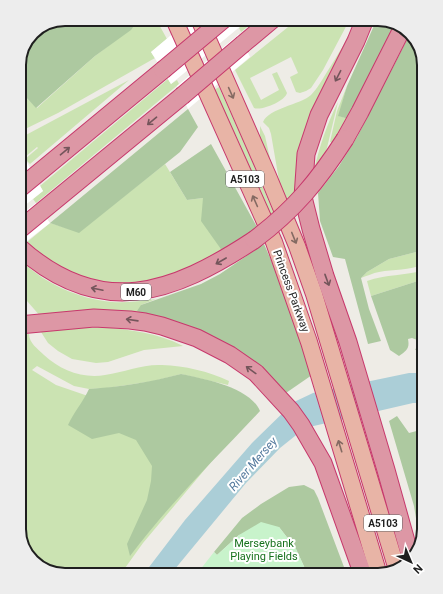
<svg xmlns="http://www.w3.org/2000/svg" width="443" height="594" viewBox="0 0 443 594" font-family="Roboto,sans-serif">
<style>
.grass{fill:#cbe3b2}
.forest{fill:#adc9a0}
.park{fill:#c8f3cb}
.water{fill:#abced7}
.pier{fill:#fff}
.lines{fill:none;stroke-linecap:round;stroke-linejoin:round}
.trunk-casing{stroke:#c7386c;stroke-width:18}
.motorway-casing{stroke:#c7386c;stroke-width:19}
.trunk{stroke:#e8b4a6;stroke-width:16}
.motorway{stroke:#dd97a5;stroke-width:17}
.motorway-bridge-casing{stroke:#c7386c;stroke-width:19;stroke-linecap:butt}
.motorway-bridge{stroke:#dd97a5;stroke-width:17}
.oneway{stroke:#74555b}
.oneway2{stroke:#846a62}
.labels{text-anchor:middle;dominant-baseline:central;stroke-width:4;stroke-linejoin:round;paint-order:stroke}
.shield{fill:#fff;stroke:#626262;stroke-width:1}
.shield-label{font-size:10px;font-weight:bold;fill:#1f1f1f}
.street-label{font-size:11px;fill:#1f1f1f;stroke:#fff}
.park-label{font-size:11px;fill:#18721e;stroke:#fff}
.water-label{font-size:12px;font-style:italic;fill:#53799d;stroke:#fff}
.rim{fill:none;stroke:#1f1f1f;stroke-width:2}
</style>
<rect width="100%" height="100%" fill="#eeece6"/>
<path class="grass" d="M241,19H257L241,32L239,28L242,25L239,20Z
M298,19H350L323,70L311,88L306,91L300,93L296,92L290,77L298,73L291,57L250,78L261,100L279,90L272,74L277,72L287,93C285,101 262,111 254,108L235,70Z
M358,19L300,188L286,202L280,186L271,134L269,128L263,122C269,108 300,105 311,95C317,89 322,80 327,72C338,55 348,37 358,19Z
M157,21L167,39L151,52L155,58L58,113L19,132V99L22,94L37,108L95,56L133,27Z
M168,79L171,84L177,80L179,84L36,203L33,199L43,191L40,186Z
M129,80L30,164L25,159L38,148L37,147L19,162V140L24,136Z
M347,86L339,116L349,119L335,144L330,142L337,111Z
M219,87L249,154L274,214L269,218L239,142L214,90Z
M338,102L325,156L314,171C319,147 327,124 338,102Z
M260,126L265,136L271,163L260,137Z
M165,164L187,200L203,198L223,252L183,273L120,286L66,272L26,243L50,223L79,232Z
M424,250V264C409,271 394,269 379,272C373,273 367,276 361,278L367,272L389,259Z
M19,258C42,283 79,299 112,302C127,303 142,301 156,299L141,305L169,325L41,317L27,301L23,303L19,295Z
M424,270V279L371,296L367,281C386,274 405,276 424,270Z
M104,327C131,330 158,333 183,346L144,350L108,362L96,363L72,359L58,351L48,343L41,332L79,328Z
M29,334C29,343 38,349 44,355C60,370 83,379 105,375C125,372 142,364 162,365C185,366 208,371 229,381L228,385L181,374L154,381L107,388L89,389L74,386L37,366L32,370L56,385L88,396L238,430L143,543L120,575C89,575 46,583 26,553C22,547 21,536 19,529V335Z"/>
<path class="forest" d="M65,19H139L131,30L95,56L36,108L23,94L19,99V70L41,28Z
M377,19L396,24L349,119L338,116L347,86Z
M410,34L418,42L424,65V250L389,259L367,272L361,278L369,309L381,341L368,344L345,259L333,257L320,221L318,193L339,166L357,137Z
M188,109L198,127L180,152L79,233L50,223Z
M211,144L257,227L223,252L201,221L203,198L187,200L170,172Z
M264,244L289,301L312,375L283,395L169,325L137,311L141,305L201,284L220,274Z
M424,279V348L415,350L420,341L412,338L408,339C410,349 406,351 399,356L390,350L371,296Z
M181,374C204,379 250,387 260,411C216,458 169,504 130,556L127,544L147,500L151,481L152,466L136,440L119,433L92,439L68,425C74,412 83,402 89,389C120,387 151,382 181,374Z
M397,416L409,433L424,429V529L420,543L414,506L389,421Z
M304,485L314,490L318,498L347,575H308L296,549L279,527L239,535L217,555L214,552L242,518L261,504L289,487Z"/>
<path class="park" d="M261,522L279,527L296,549L308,575H196L214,552L217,555L239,535Z"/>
<path class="water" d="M409,373H424V403H413L305,428L280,448L246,483L170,575H143L185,520L252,443L294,402L313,393Z"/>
<path class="pier" d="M190,19H238L242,25L171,84L151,52Z
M239,34L250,57L188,109L177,86Z
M24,157L43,191L19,210V161Z
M36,203L50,223L19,247V216Z"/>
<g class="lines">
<defs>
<path id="trunk" d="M174,19L274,242L309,342L379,575
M199,19L268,176L297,246L314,294L397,570"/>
<path id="motorway" d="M365,19L356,41L319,115L306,154L303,197L311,229L325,276L348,342L386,470L411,559
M243,44L273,19
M345,139L360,112L403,27
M19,189L163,70
M19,230L182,96
M19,247C100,320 172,294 254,240
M19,325L94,318L130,320L145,322L162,326L197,338L230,355L256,373L291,411L301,425L323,463L363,575"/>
</defs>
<use href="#trunk" class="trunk-casing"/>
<use href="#motorway" class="motorway-casing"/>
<use href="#trunk" class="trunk"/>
<use href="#motorway" class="motorway"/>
<defs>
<path id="motorway-bridge" d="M163,70L224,19
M182,96L243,44
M254,240C294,210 318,181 345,139"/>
</defs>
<use href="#motorway-bridge" class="motorway-bridge-casing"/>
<use href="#motorway-bridge" class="motorway-bridge"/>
</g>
<defs><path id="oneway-shaft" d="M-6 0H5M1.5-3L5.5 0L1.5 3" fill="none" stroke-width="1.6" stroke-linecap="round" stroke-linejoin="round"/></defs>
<g class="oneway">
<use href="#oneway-shaft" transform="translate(338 76) rotate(117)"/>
<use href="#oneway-shaft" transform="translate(152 121) rotate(140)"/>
<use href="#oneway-shaft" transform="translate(65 151) rotate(-40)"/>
<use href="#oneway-shaft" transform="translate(221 261) rotate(150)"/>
<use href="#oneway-shaft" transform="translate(327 280) rotate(70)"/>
<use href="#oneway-shaft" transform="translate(97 289) rotate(-168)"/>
<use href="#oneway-shaft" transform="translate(132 320) rotate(-172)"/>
<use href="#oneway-shaft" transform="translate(251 370) rotate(-144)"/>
</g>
<g class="oneway2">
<use href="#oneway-shaft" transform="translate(231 93) rotate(66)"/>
<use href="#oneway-shaft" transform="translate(255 201) rotate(-114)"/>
<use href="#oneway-shaft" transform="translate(294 238) rotate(68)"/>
<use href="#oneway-shaft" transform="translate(340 446) rotate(-107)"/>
</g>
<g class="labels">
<g class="shield">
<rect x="226" y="171" width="38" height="16" rx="3"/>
<rect x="121" y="284" width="30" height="16" rx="3"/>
<rect x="364" y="515" width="38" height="16" rx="3"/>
</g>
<g class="shield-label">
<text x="245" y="179">A5103</text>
<text x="136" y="292">M60</text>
<text x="383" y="523">A5103</text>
</g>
<g class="street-label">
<text transform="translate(291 291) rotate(70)">Princess Parkway</text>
</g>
<g class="park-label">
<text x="264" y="543">Merseybank<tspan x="264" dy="13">Playing Fields</tspan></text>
</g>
<g class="water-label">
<text transform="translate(253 464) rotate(-49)">River Mersey</text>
</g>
</g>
<path d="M0 0H443V594H0ZM65 26H378A39 39 0 0 1 417 65V529A39 39 0 0 1 378 568H65A39 39 0 0 1 26 529V65A39 39 0 0 1 65 26Z" fill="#ededed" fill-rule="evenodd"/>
<path class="rim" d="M65 26H378A39 39 0 0 1 417 65V529A39 39 0 0 1 378 568H65A39 39 0 0 1 26 529V65A39 39 0 0 1 65 26Z"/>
<g transform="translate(411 562) rotate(136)" stroke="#ffffff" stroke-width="3" paint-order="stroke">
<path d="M0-3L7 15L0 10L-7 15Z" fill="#1f1f1f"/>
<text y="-6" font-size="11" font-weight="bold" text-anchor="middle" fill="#1f1f1f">N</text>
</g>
</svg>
